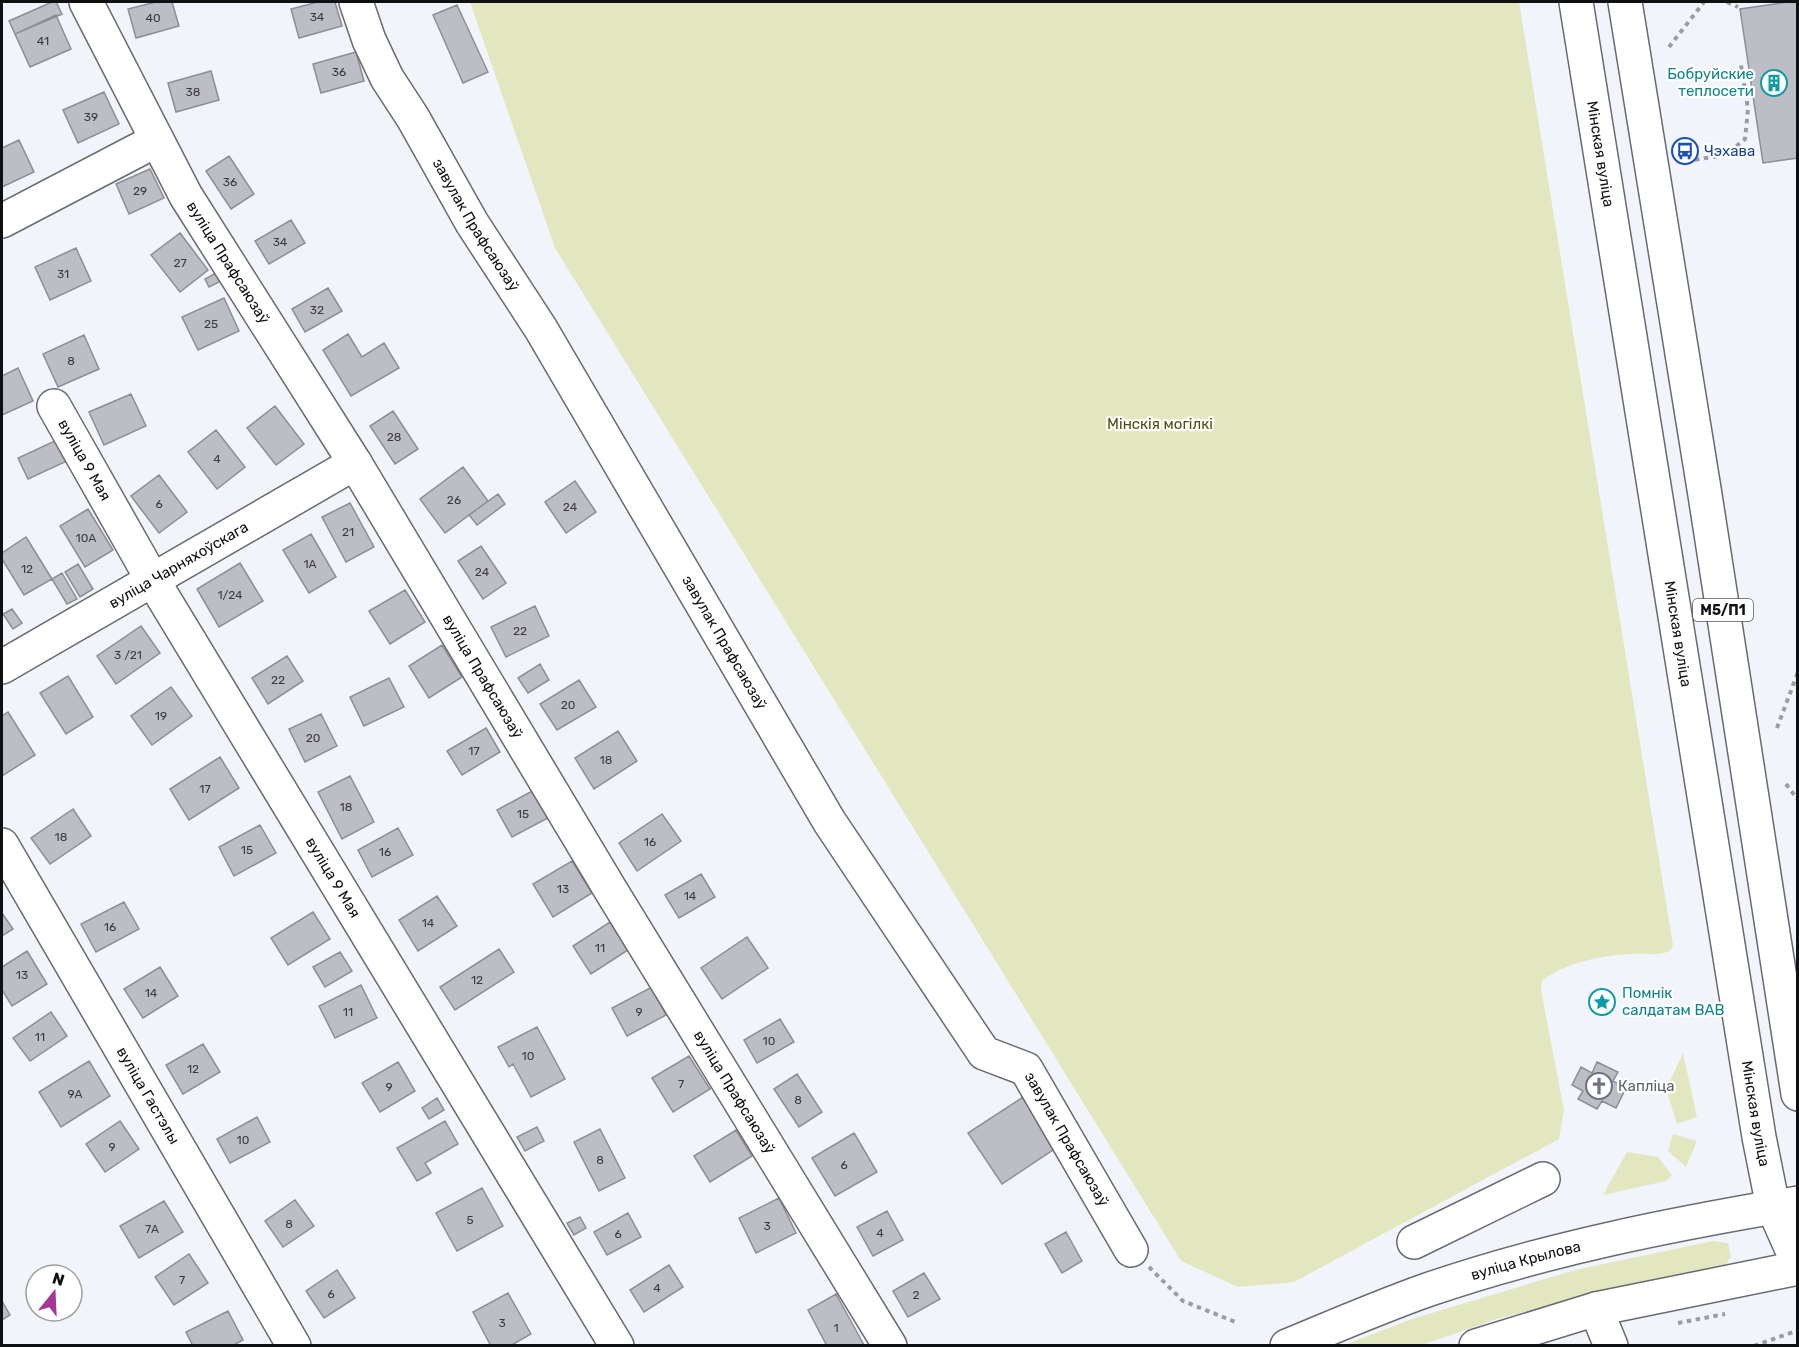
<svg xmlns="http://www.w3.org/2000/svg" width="1799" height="1347" viewBox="0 0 1799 1347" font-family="Rubik,sans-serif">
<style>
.green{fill:#e3e7c0}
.building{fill:#bdbdc5;stroke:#8d8e95;stroke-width:1.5}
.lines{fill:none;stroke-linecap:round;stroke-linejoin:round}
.minor-casing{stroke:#686a71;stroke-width:36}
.major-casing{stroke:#686a71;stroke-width:36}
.path{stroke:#9b9da2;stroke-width:4;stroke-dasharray:4.5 4.5;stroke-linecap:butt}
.minor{stroke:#fff;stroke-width:33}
.major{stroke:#fff;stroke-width:33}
.labels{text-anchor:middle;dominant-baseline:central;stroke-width:4.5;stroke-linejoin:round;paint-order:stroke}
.number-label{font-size:12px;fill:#3a3b3f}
.shield{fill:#fff;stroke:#575859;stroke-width:1.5}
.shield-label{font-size:14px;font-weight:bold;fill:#0f1012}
.culture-label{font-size:15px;fill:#0d838f;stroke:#fff;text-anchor:end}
.transit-label{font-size:15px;fill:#164399;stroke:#fff;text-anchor:start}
.street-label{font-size:15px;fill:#0f1012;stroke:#fff}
.park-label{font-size:15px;fill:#4d4f0b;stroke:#fff}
.worship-label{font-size:15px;fill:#5b616d;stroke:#fff;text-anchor:start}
</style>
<rect width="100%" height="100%" fill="#f2f4fc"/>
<path class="green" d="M470,2H1519L1673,945L1670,951C1658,956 1644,953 1632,954C1604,955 1563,963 1542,981L1541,990L1564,1110L1559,1139L1294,1282L1238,1287L1181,1261L555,248Z
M1683,1053L1697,1117L1677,1124L1666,1089Z
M1673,1134L1697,1141L1686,1167L1668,1151Z
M1627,1152L1658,1157L1672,1175L1666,1181L1603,1195Z
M1713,1241L1728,1243L1731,1256L1726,1265L1713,1270L1609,1290L1497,1319L1422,1345L1342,1346L1412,1319L1575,1270Z"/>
<path class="building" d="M52,2H56L62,14L15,34L9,21Z
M156,2H172L179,26L136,38L128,9Z
M318,2H335L342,26L299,38L291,9Z
M1788,2H1798V158L1763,163L1740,9Z
M457,5L488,72L463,83L433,15Z
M56,15L71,49L30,67L15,34Z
M356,52L364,81L321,93L313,64Z
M211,71L219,100L176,112L168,83Z
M104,92L119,124L78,143L63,110Z
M19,140L34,172L2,187V148Z
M229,156L254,194L231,209L206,171Z
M150,169L164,198L129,214L116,184Z
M291,220L305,243L269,264L255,241Z
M180,233L208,270L180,292L151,255Z
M76,248L91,281L50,300L35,267Z
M216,273L221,281L209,287L205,279Z
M328,288L342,311L305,332L292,309Z
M224,298L239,331L198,350L182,317Z
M348,334L362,357L384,343L399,368L351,396L323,350Z
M84,335L99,369L58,387L43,354Z
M18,368L33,401L2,415V376Z
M131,394L146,426L104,445L89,412Z
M275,406L304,444L276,465L247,428Z
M393,411L418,449L395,464L370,426Z
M216,430L245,467L217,489L188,452Z
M57,440L67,461L28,479L18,458Z
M463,467L488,501L445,533L420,499Z
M159,475L187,512L159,533L131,496Z
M575,481L596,512L566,533L545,502Z
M498,494L505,504L477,525L469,515Z
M350,503L374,547L346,562L322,517Z
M88,509L113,550L85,567L60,526Z
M311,534L336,577L309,593L283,550Z
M26,537L52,579L24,595L2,559V553Z
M481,546L506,583L483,599L458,561Z
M240,563L263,601L219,627L197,589Z
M78,564L93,589L80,597L65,572Z
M62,573L77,599L67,604L52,579Z
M405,590L425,622L390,644L369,611Z
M535,606L549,636L506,657L491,627Z
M12,609L22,623L13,629L3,614Z
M141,626L160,653L116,684L97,656Z
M442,645L462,677L429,698L409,666Z
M287,656L303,681L268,704L252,678Z
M540,664L549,680L528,693L518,678Z
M68,676L93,717L66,734L40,693Z
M389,678L404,707L364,726L350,697Z
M579,680L596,707L557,730L540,704Z
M171,687L192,716L152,745L131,716Z
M8,712L35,755L2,776V716Z
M321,714L337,746L305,762L289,729Z
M486,728L500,752L462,775L447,751Z
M618,731L637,761L594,789L575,758Z
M220,757L239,788L189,820L170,789Z
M350,776L374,822L342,839L318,792Z
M534,790L548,818L512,837L497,810Z
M73,809L91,836L50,864L31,838Z
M662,814L681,841L637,871L619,843Z
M260,825L276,853L234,876L219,847Z
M398,828L413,855L372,877L358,850Z
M572,861L592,893L553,917L533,884Z
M701,874L715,897L679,918L665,895Z
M437,896L457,926L418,951L399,920Z
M124,902L139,929L96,952L81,924Z
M313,912L330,939L288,965L271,938Z
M2,913L13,929L2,936Z
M610,922L628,950L591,974L573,946Z
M747,937L768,968L722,999L701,968Z
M499,949L514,972L455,1010L440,987Z
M27,951L47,984L12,1006L2,990V967Z
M340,952L352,971L325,987L313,967Z
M160,967L178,996L143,1018L124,989Z
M361,985L377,1018L335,1038L319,1006Z
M652,987L666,1015L627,1036L612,1008Z
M51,1012L67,1036L30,1061L13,1038Z
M780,1019L794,1042L757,1063L744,1040Z
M537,1027L565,1079L531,1097L513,1064L509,1067L498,1047Z
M203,1044L220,1072L183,1094L166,1065Z
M689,1056L710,1089L673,1112L652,1078Z
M89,1061L110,1096L61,1127L39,1092Z
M398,1062L415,1091L380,1112L362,1083Z
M1597,1062L1618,1072L1613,1081L1626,1088L1616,1108L1602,1101L1597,1109L1578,1099L1583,1091L1572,1085L1581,1067L1592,1073Z
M797,1074L822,1112L799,1127L774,1089Z
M1023,1097L1056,1148L1002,1184L968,1133Z
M437,1098L444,1110L429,1119L422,1108Z
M257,1117L270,1142L230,1163L217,1139Z
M120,1121L139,1149L105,1172L86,1144Z
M445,1121L458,1144L425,1163L431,1173L417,1181L397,1148Z
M537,1127L544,1141L525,1151L517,1137Z
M600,1129L625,1178L599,1191L574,1142Z
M736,1130L752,1156L710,1182L694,1156Z
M854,1133L877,1172L835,1196L812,1158Z
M482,1188L503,1226L457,1251L436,1213Z
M779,1198L796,1233L756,1253L739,1218Z
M295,1200L314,1226L283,1247L265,1221Z
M164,1201L183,1232L139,1258L120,1226Z
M887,1211L903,1240L873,1256L857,1227Z
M628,1213L641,1237L607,1255L594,1232Z
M580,1217L586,1228L574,1235L567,1223Z
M1066,1232L1082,1261L1062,1273L1045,1244Z
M189,1254L208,1283L174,1305L155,1277Z
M669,1265L683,1287L644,1312L630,1290Z
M337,1270L355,1298L324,1318L306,1291Z
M924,1273L940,1299L908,1317L893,1291Z
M508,1293L531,1334L510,1346H491L473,1312Z
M836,1294L864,1345L863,1346H827L808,1310Z
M2,1301L10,1315L2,1320Z
M228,1311L243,1340L232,1346H193L186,1332Z"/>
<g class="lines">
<defs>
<g id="minor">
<path id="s1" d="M86,2L186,196L355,463L610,889L890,1346"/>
<path id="s2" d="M356,2L369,40L387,78L413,118L472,223L541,329L829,821L984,1053L1026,1069L1131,1250"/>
<path d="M2,221L157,140"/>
<path id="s3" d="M54,406L152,579L617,1346"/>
<path id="s4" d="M2,667L355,463"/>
<path id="s5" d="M2,845L294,1346"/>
<path d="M1414,1242L1543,1179"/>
<path d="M1596,1309L1611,1346"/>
</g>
<g id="major">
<path id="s6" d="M1576,2L1759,1137L1773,1207L1798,1263"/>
<path d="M1625,2L1705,495L1798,1094"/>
<path id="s7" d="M1287,1346C1333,1327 1379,1307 1427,1290C1546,1249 1673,1224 1798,1203"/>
<path d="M1476,1346L1596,1309L1798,1268"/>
</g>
</defs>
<use href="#minor" class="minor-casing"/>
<use href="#major" class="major-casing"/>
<path class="path" d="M1727,2L1738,7
M1669,47L1704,2
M1686,161L1726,155L1745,139L1748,109L1741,65
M1777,728L1798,672
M1786,784L1798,800
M1149,1267L1183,1301L1238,1323
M1678,1323L1725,1314
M1754,1346L1796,1331"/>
<use href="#minor" class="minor"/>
<use href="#major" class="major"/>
</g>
<defs>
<symbol id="building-ring" viewBox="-11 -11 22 22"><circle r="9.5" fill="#fff" stroke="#0f9aa8" stroke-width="1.5"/><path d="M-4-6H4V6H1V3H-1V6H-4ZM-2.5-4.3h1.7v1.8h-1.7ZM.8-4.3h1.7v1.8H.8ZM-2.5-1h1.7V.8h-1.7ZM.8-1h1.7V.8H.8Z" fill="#0f9aa8"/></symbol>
<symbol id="bus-ring" viewBox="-11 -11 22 22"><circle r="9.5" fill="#fff" stroke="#1a4fb4" stroke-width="1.5"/><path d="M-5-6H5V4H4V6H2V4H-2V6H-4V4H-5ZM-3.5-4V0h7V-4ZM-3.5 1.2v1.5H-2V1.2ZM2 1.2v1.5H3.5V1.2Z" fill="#1a4fb4"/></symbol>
<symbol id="sight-ring" viewBox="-11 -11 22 22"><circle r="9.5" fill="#fff" stroke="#0f9aa8" stroke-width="1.5"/><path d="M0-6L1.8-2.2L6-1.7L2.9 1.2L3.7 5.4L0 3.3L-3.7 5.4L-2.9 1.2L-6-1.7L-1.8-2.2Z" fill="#0f9aa8"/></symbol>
<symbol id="church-ring" viewBox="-11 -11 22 22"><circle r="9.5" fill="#fff" stroke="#6b7280" stroke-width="1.5"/><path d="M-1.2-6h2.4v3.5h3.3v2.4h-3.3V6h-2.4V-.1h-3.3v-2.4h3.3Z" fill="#6b7280"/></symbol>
</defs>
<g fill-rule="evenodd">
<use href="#building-ring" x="1759" y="68" width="30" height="30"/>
<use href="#bus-ring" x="1670" y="136" width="30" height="30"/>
<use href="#sight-ring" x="1587" y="987" width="30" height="30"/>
<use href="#church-ring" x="1584" y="1071" width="30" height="30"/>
</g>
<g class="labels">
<g class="number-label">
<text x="317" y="17">34</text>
<text x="153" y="18">40</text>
<text x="43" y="41">41</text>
<text x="339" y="72">36</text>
<text x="193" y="92">38</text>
<text x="91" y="117">39</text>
<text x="230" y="182">36</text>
<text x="140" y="191">29</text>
<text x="280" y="242">34</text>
<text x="180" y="263">27</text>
<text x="63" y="274">31</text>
<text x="317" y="310">32</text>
<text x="211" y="324">25</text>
<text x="71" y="361">8</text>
<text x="394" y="437">28</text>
<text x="217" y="459">4</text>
<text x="454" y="500">26</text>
<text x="159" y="504">6</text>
<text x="570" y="507">24</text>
<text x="348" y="532">21</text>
<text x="86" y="538">10А</text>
<text x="310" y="564">1А</text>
<text x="27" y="569">12</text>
<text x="482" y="572">24</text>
<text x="230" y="595">1/24</text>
<text x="520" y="631">22</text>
<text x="128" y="655">3 /21</text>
<text x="278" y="680">22</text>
<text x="568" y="705">20</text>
<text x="161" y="716">19</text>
<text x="313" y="738">20</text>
<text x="474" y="751">17</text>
<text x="606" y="760">18</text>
<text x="205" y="789">17</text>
<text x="346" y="807">18</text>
<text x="523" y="814">15</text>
<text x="61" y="837">18</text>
<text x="650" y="842">16</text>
<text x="247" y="850">15</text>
<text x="385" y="852">16</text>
<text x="563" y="889">13</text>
<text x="690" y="896">14</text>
<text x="428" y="923">14</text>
<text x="110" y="927">16</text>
<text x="600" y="948">11</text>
<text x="22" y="975">13</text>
<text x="477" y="980">12</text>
<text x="151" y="993">14</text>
<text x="348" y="1012">11</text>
<text x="639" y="1012">9</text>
<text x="40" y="1037">11</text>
<text x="769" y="1041">10</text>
<text x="528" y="1056">10</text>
<text x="193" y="1069">12</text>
<text x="681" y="1084">7</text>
<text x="389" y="1087">9</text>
<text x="75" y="1094">9А</text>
<text x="798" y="1100">8</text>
<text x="243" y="1140">10</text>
<text x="112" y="1147">9</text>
<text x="600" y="1160">8</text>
<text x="844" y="1165">6</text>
<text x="470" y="1220">5</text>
<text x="289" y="1224">8</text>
<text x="767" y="1226">3</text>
<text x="152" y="1229">7А</text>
<text x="880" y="1233">4</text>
<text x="618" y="1234">6</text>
<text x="182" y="1280">7</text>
<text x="657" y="1288">4</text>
<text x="331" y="1294">6</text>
<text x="916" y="1295">2</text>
<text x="502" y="1323">3</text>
<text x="836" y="1328">1</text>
</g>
<rect class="shield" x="1693" y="599" width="60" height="22" rx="4.5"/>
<g class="shield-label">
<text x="1723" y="610">М5/П1</text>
</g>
<g class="culture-label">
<text x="1754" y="74">Бобруйские<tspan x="1754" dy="17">теплосети</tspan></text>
<text x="1622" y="993" text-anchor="start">Помнік<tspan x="1622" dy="17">салдатам ВАВ</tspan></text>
</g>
<g class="transit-label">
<text x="1704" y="151">Чэхава</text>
</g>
<g class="street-label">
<text stroke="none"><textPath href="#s6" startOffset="154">Мінская вуліца</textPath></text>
<text stroke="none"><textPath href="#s2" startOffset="254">завулак Прафсаюзаў</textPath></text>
<text stroke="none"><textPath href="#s1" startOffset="297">вуліца Прафсаюзаў</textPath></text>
<text stroke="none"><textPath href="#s3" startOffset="62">вуліца 9 Мая</textPath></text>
<text stroke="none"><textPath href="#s4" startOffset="204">вуліца Чарняхоўскага</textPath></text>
<text stroke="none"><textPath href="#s6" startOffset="640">Мінская вуліца</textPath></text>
<text stroke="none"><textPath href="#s2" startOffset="740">завулак Прафсаюзаў</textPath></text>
<text stroke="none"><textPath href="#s1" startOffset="783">вуліца Прафсаюзаў</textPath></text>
<text stroke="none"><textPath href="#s3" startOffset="548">вуліца 9 Мая</textPath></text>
<text stroke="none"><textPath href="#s1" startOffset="1269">вуліца Прафсаюзаў</textPath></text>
<text stroke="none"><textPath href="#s5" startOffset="290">вуліца Гастэлы</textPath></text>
<text stroke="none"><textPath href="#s6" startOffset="1126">Мінская вуліца</textPath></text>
<text stroke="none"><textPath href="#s2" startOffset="1352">завулак Прафсаюзаў</textPath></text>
<text stroke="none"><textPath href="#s7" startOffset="254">вуліца Крылова</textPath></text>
</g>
<g class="park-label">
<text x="1160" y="424">Мінскія могілкі</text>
</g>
<g class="worship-label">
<text x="1618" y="1086">Капліца</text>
</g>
</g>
<rect width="1799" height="1347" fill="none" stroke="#0f1012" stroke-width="6"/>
<g transform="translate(54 1293) rotate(18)"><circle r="28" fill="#ffffff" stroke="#9f9fa0" stroke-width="1.5"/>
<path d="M0-4.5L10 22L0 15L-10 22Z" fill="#a53693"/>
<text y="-9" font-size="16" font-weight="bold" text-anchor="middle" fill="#0f1012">N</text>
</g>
</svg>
